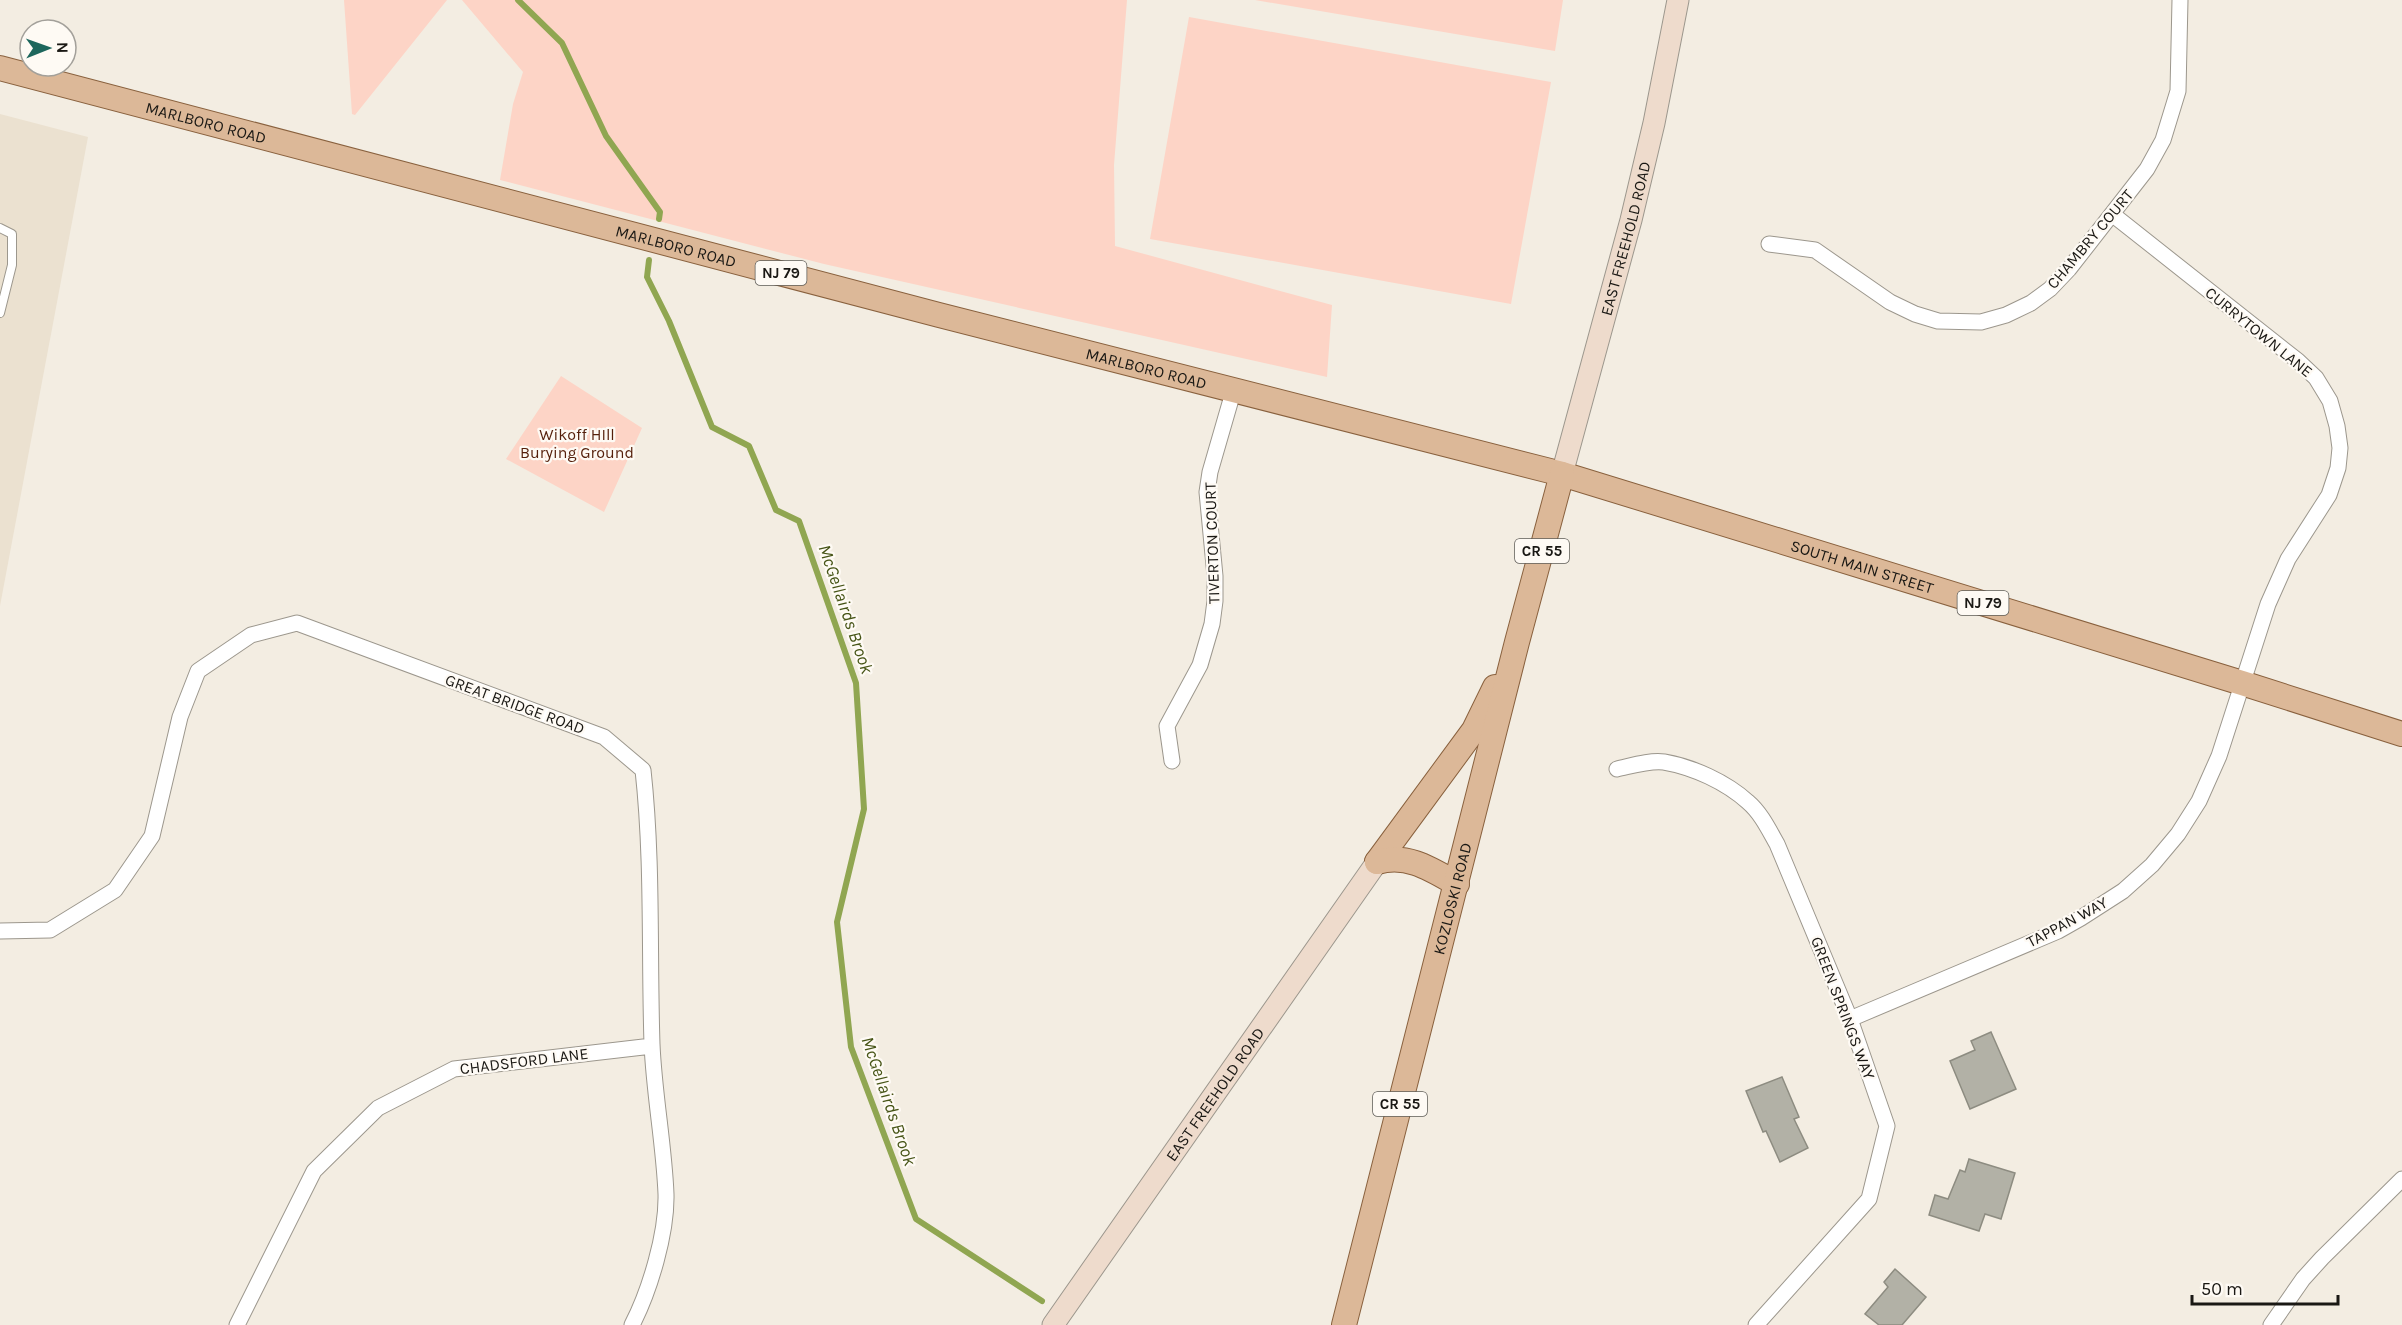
<svg xmlns="http://www.w3.org/2000/svg" width="2402" height="1325" viewBox="0 0 2402 1325" font-family="Karla,sans-serif">
<style>
.built{fill:#ebe1d0}
.green{fill:#fdd4c6}
.lines{fill:none;stroke-linecap:round;stroke-linejoin:round}
.stream{stroke:#90a651;stroke-width:6}
.building{fill:#b2b1a6;stroke:#8d8c81;stroke-width:1.5}
.lane-casing{stroke:#9c978d;stroke-width:10}
.street-casing{stroke:#9c978d;stroke-width:17}
.secondary-casing{stroke:#9c978d;stroke-width:23}
.primary-casing{stroke:#89613e;stroke-width:26}
.lane{stroke:#fff;stroke-width:8}
.street{stroke:#fff;stroke-width:15}
.secondary{stroke:#eedbcc;stroke-width:21}
.primary{stroke:#dcb898;stroke-width:24}
.labels{text-anchor:middle;dominant-baseline:central;stroke-width:4.5;stroke-linejoin:round;paint-order:stroke}
.shield{fill:#fefaf4;stroke:#5e5c57;stroke-width:1.5}
.shield-label{font-size:15px;font-weight:bold;fill:#1a1814}
.street-label{font-size:16px;fill:#1a1814;stroke:#fefaf4}
.park-label{font-size:16px;fill:#551f0a;stroke:#fefaf4}
.water-label{font-size:18px;font-style:italic;fill:#465416;stroke:#fefaf4}
</style>
<rect width="100%" height="100%" fill="#f3ede2"/>
<path class="built" d="M0,114L88,137L0,606Z"/>
<path class="green" d="M344,0H447L355,115L352,114Z
M462,0H1127L1114,165L1115,246L1332,305L1327,377L824,264L500,180L513,104L523,72Z
M1255,0H1563L1555,51Z
M1189,17L1551,82L1511,304L1150,239Z
M561,376L642,428L604,512L506,459Z"/>
<g class="lines">
<path class="stream" d="M518,0L562,43L606,136L660,212L659,219
M649,260L647,277L669,321L712,427L749,446L776,510L799,521L856,683L864,809L837,922L851,1047L916,1219L1042,1301"/>
</g>
<path class="building" d="M1991,1032L2016,1089L1970,1109L1950,1061L1975,1050L1971,1041Z
M1782,1077L1799,1117L1794,1119L1808,1148L1780,1162L1766,1131L1763,1132L1746,1091Z
M1969,1159L2015,1173L2001,1219L1985,1214L1979,1231L1929,1215L1935,1195L1948,1199L1960,1170L1965,1172Z
M1895,1269L1926,1297L1902,1325H1879L1865,1314L1888,1287L1884,1282Z"/>
<g class="lines">
<defs>
<path id="lane" d="M0,228L12,234V265L0,313"/>
<path id="street" d="M1769,244L1815,250L1890,302L1915,314L1938,321L1981,322L2006,315L2031,303L2050,289L2069,269L2147,169L2163,140L2178,91L2180,0
M1172,761L1167,726L1200,665L1212,624L1215,601V576L1207,492L1210,472L1234,389
M1617,769C1631,766 1650,760 1664,762C1693,767 1726,782 1748,802C1761,813 1769,830 1777,844L1850,1019L1887,1126L1869,1199L1756,1325
M0,931L50,930L115,890L152,836L180,717L198,671L251,635L297,623L604,737L643,770C653,861 649,953 652,1044C654,1094 664,1144 666,1194C667,1233 650,1290 632,1325
M1850,1019L2058,931L2081,918L2123,891L2152,865L2178,834L2199,801L2219,756L2268,604L2288,559L2329,495L2338,468L2340,448L2337,426L2330,401L2316,378L2298,361L2112,214
M237,1325L314,1171L378,1108L454,1069L652,1046
M2271,1325L2303,1279L2322,1258L2402,1179"/>
<g id="secondary">
<path id="s1" d="M1562,474L1631,220L1654,123L1678,0"/>
<path id="s2" d="M1053,1325L1377,862"/>
</g>
<g id="primary">
<path id="s3" d="M0,68L939,315L1562,474L2242,683L2402,734"/>
<path d="M1377,862L1474,730L1495,687"/>
<path d="M1377,862C1407,853 1431,869 1457,884"/>
<path id="s4" d="M1344,1325L1517,642L1562,474"/>
</g>
</defs>
<use href="#lane" class="lane-casing"/>
<use href="#street" class="street-casing"/>
<use href="#secondary" class="secondary-casing"/>
<use href="#primary" class="primary-casing"/>
<use href="#lane" class="lane"/>
<use href="#street" class="street"/>
<use href="#secondary" class="secondary"/>
<use href="#primary" class="primary"/>
</g>
<g class="labels">
<g class="shield">
<rect x="755.5" y="261" width="51" height="24" rx="4.5"/>
<rect x="1515" y="539" width="54" height="24" rx="4.5"/>
<rect x="1957.5" y="591" width="51" height="24" rx="4.5"/>
<rect x="1373" y="1092" width="54" height="24" rx="4.5"/>
</g>
<g class="shield-label">
<text x="781" y="273">NJ 79</text>
<text x="1542" y="551">CR 55</text>
<text x="1983" y="603">NJ 79</text>
<text x="1400" y="1104">CR 55</text>
</g>
<g class="street-label">
<text stroke="none"><textPath href="#s3" startOffset="213">MARLBORO ROAD</textPath></text>
<text stroke="none"><textPath href="#s1" startOffset="244">EAST FREEHOLD ROAD</textPath></text>
<text transform="translate(2090 239) rotate(-50)">CHAMBRY COURT</text>
<text stroke="none"><textPath href="#s3" startOffset="699">MARLBORO ROAD</textPath></text>
<text transform="translate(2259 332) rotate(39)">CURRYTOWN LANE</text>
<text stroke="none"><textPath href="#s3" startOffset="1185">MARLBORO ROAD</textPath></text>
<text transform="translate(1212 543) rotate(-92)">TIVERTON COURT</text>
<text stroke="none"><textPath href="#s3" startOffset="1928">SOUTH MAIN STREET</textPath></text>
<text transform="translate(515 704) rotate(20)">GREAT BRIDGE ROAD</text>
<text stroke="none"><textPath href="#s4" startOffset="440">KOZLOSKI ROAD</textPath></text>
<text transform="translate(2067 922) rotate(-28)">TAPPAN WAY</text>
<text transform="translate(1843 1008) rotate(69)">GREEN SPRINGS WAY</text>
<text transform="translate(524 1061) rotate(-7)">CHADSFORD LANE</text>
<text stroke="none"><textPath href="#s2" startOffset="282">EAST FREEHOLD ROAD</textPath></text>
</g>
<g class="park-label">
<text x="577" y="434">Wikoff HIll<tspan x="577" dy="18">Burying Ground</tspan></text>
</g>
<g class="water-label">
<text transform="translate(846 609) rotate(71)">McGellairds Brook</text>
<text transform="translate(889 1101) rotate(71)">McGellairds Brook</text>
</g>
</g>
<g transform="translate(48 48) rotate(89)"><circle r="28" fill="#fefaf4" stroke="#a3a09a" stroke-width="1.5"/>
<path d="M0-4.5L10 22L0 15L-10 22Z" fill="#1d665c"/>
<text y="-9" font-size="16" font-weight="bold" text-anchor="middle" fill="#1a1814">N</text>
</g>
<path d="M2192 1295v9h146v-9" fill="none" stroke="#1a1814" stroke-width="3"/>
<text x="2201" y="1295" font-size="18" fill="#1a1814" stroke="#fefaf4" stroke-width="4.5" paint-order="stroke">50 m</text>
</svg>
